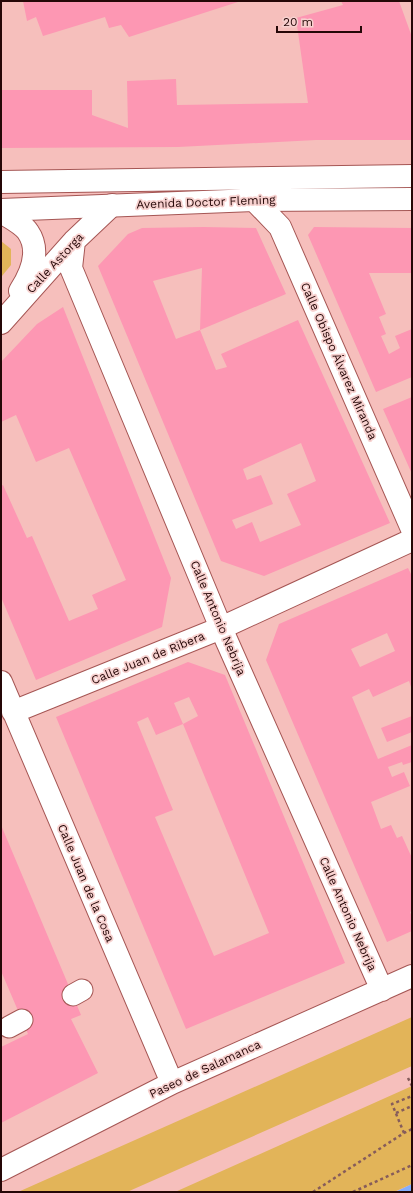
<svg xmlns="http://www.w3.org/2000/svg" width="413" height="1193" viewBox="0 0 413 1193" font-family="'Work Sans',sans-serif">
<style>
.green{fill:#e2b459}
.water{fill:#84aefe}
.building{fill:#fd97b3;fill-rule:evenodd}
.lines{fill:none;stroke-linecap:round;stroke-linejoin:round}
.pedestrian-casing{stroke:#a55654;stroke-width:23}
.minor-casing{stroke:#a55654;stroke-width:24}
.secondary-casing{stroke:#a55654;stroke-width:24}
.path{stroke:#865c5b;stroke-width:2.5;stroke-dasharray:3 3;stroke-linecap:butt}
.pedestrian{stroke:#fff;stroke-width:21}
.minor{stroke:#fff;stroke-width:22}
.secondary{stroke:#fff;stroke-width:22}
.labels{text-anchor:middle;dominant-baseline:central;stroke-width:3.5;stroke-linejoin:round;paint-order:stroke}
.street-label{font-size:12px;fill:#250707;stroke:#f7d1cf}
</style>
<rect width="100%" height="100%" fill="#f6bfbc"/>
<path class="green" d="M1,241L11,249V265L2,276Z
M412,1017V1066L127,1192H18Z
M412,1086V1184L394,1192H175Z"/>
<path class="water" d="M412,1184V1192H395Z"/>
<path class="building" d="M23,1H241L129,37L121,25L109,28L105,17L43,36L36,17L27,21Z
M341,1H399L412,37V140H316L178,147L1,148V90H92V115L128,128L127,81L176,79L177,105L308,103L296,18L343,5Z
M203,227L256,228L286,294L200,330L202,268L153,281L176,339L200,330L216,370L227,367L221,354L298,320L390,523L264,576L221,561L98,266L128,234L142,228ZM301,443L316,481L287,494L301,525L260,542L252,522L236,529L232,520L273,504L261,475L247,480L243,469Z
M314,227L412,228V273H369L386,314L379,317L386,334L381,336L389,354L400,348L395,336L412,329V377L376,392L308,235Z
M63,307L171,578L162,627L36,680L1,597V486L3,485L27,538L32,536L69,621L98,609L92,595L126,580L69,448L36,462L16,415L1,422V362L37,324Z
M412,397V474L383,409Z
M408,568L412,576V690L409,681L373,697L369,689L352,697L378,759L412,745V762L403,765L402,762L388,767L392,777L404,772L410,786L371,802L381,829L391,825L397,838L402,836L412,858V911L410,912L412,917V931L387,942L266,660L279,624ZM387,633L395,651L360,667L351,649Z
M188,662L225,675L345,963L186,1029L56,717ZM189,697L198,716L183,724L174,703ZM148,717L156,735L183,724L269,933L214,956L155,817L173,810L137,722Z
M412,716V732L387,742L381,728Z
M1,825L81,1015L71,1019L98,1073L1,1123V1047L28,1034L1,971Z"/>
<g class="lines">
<defs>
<path id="pedestrian" d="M73,995L82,990
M9,1027L22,1020"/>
<path id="minor" d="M254,200L280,227L412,529
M1,212C9,217 23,224 28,232C41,251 31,274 20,291
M74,241L71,268L221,628L382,990
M1,323L74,241L112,205
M1,682L172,1083
M13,712L221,628L412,540
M1,1170L172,1083L412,976"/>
<path id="secondary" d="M1,182L412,176
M1,210L254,200L412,199"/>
</defs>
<use href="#pedestrian" class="pedestrian-casing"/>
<use href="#minor" class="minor-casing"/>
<use href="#secondary" class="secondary-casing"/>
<path class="path" d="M408,1078L412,1086
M396,1113L412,1106
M404,1133L392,1104L412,1096
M313,1192L404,1133L412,1129
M353,1192L412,1165"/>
<use href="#pedestrian" class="pedestrian"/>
<use href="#minor" class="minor"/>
<use href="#secondary" class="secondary"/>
</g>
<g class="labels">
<g class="street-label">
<text transform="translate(206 202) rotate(-2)">Avenida Doctor Fleming</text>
<text transform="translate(55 263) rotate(-47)">Calle Astorga</text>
<text transform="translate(339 361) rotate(66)">Calle Obispo Álvarez Miranda</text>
<text transform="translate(218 618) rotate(67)">Calle Antonio Nebrija</text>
<text transform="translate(148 658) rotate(-22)">Calle Juan de Ribera</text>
<text transform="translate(86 883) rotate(67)">Calle Juan de la Cosa</text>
<text transform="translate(348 914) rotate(66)">Calle Antonio Nebrija</text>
<text transform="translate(205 1069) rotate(-25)">Paseo de Salamanca</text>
</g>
</g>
<rect width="413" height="1193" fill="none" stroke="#250707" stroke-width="4"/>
<path d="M277 26v6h84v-6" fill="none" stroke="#250707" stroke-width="2"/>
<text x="283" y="26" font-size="12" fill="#250707" stroke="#f7d1cf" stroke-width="3" paint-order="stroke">20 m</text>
</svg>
